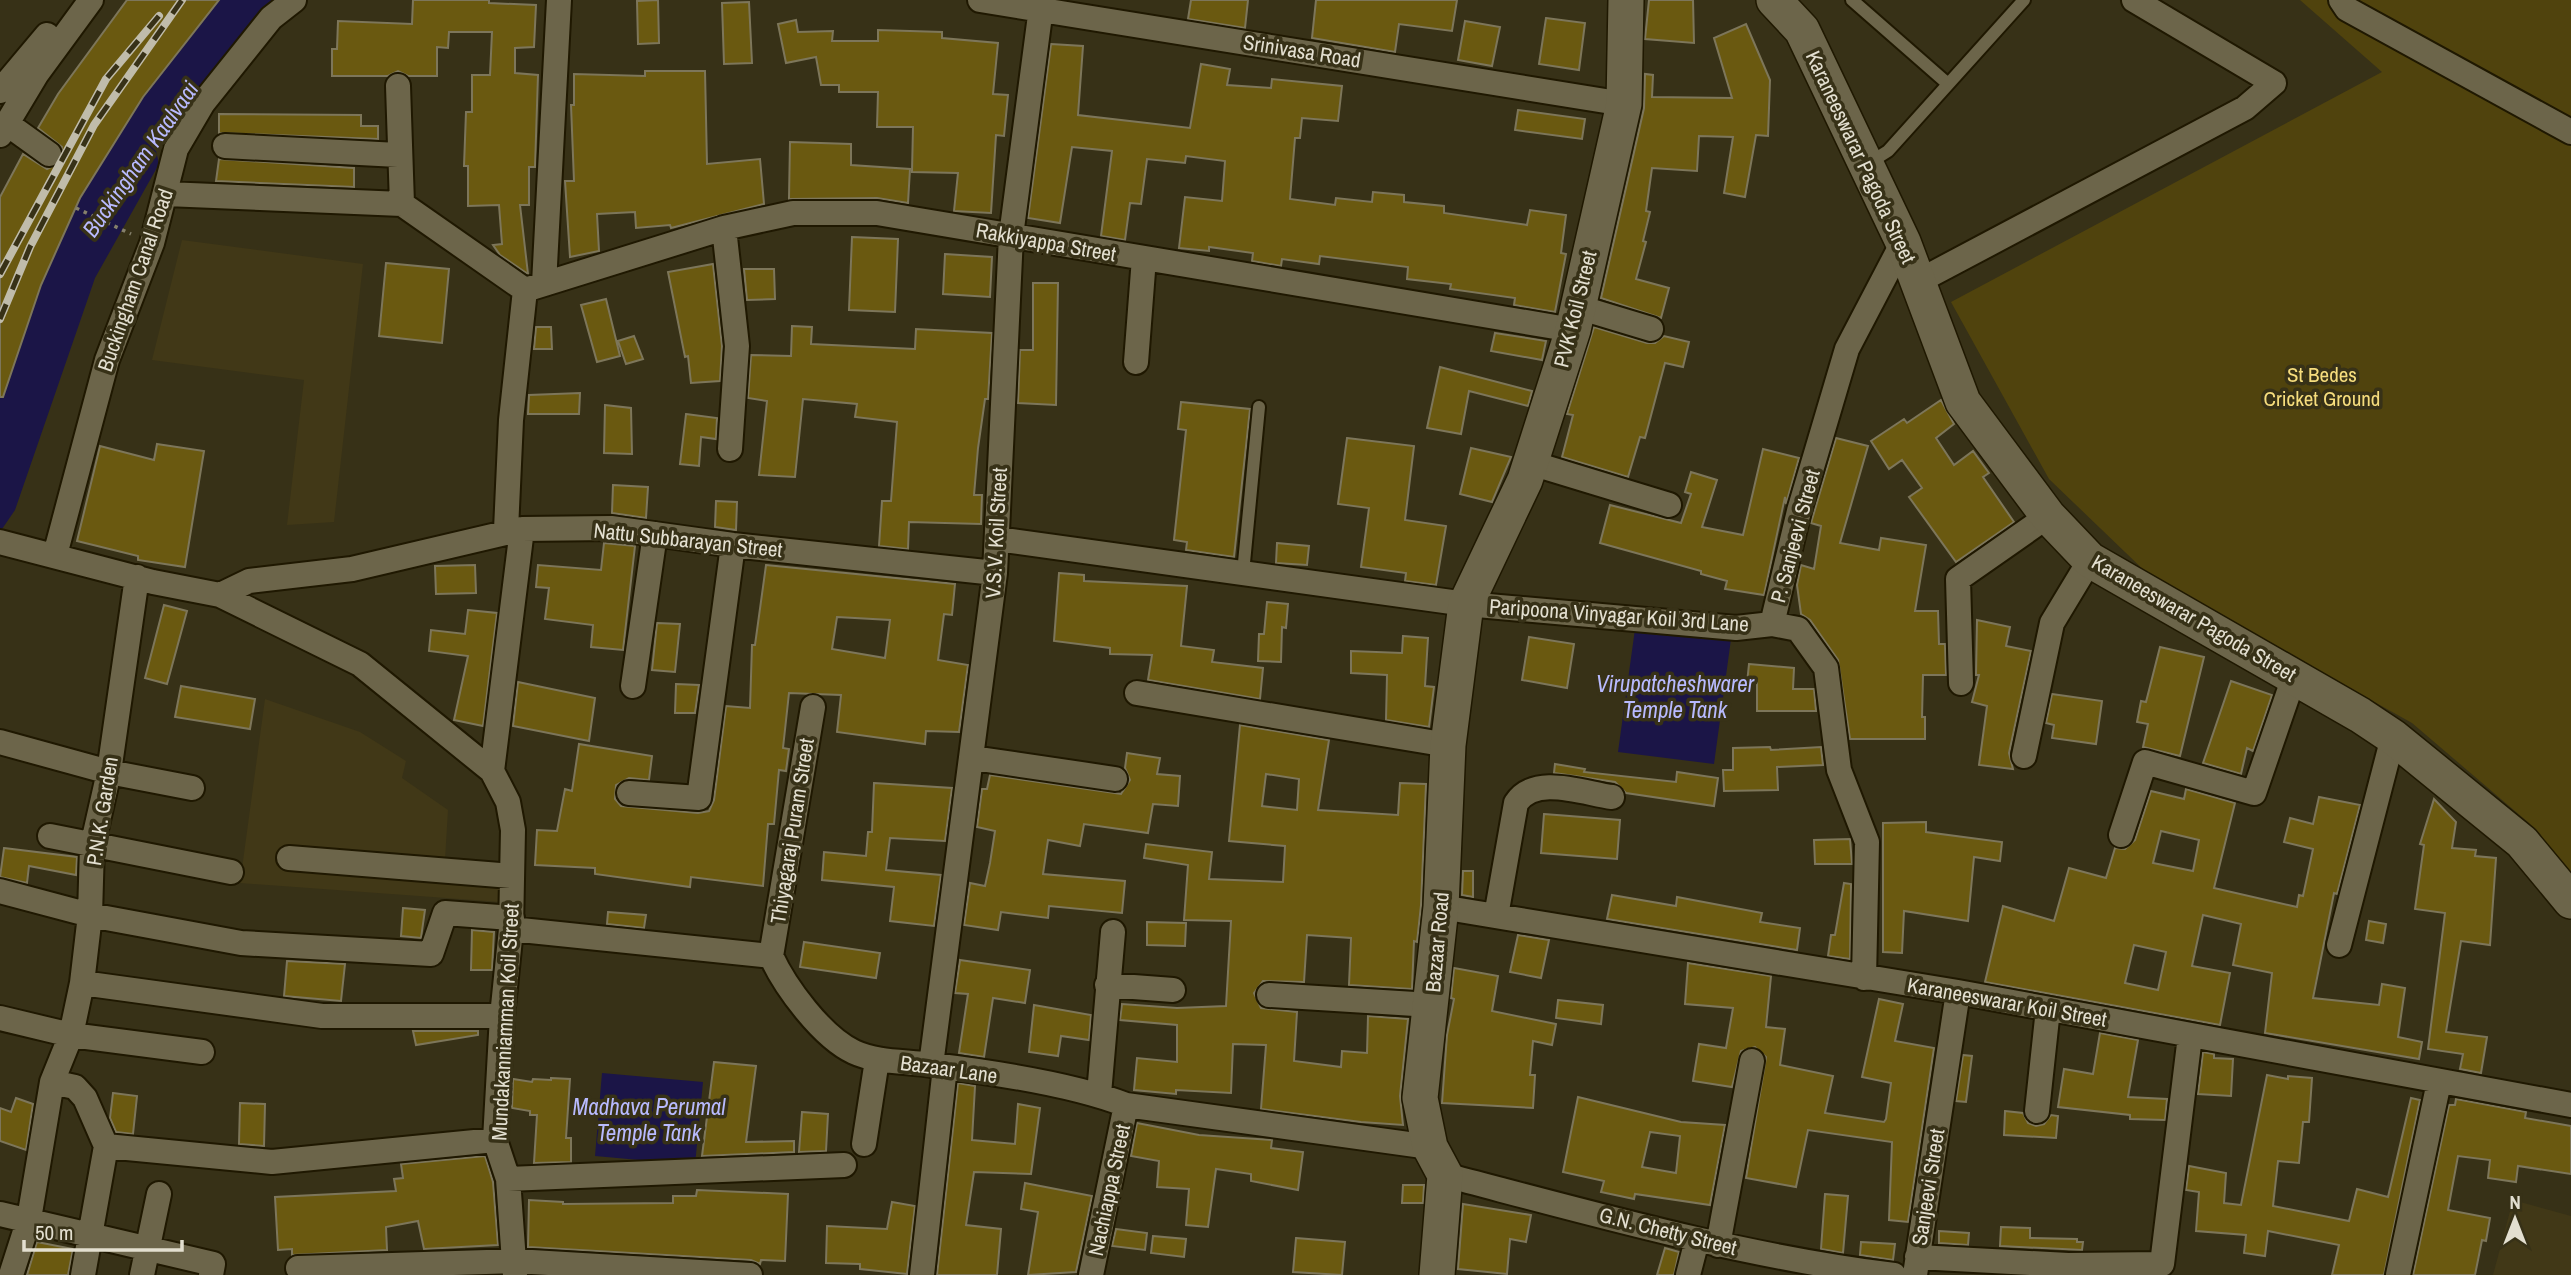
<svg xmlns="http://www.w3.org/2000/svg" width="2571" height="1275" viewBox="0 0 2571 1275" font-family="'Archivo Narrow',sans-serif">
<style>
.built{fill:#413817}
.green{fill:#50430d}
.water{fill:#1b1547}
.building{fill:#6a5910;stroke:#7d765a;stroke-width:2;fill-rule:evenodd}
.lines{fill:none;stroke-linecap:round;stroke-linejoin:round}
.lane-casing{stroke:#1f1801;stroke-width:16}
.street-casing{stroke:#1f1801;stroke-width:28}
.secondary-casing{stroke:#1f1801;stroke-width:38}
.path{stroke:#85806b;stroke-width:3.5;stroke-dasharray:3.5 5;stroke-linecap:butt}
.lane{stroke:#6c654a;stroke-width:12}
.street{stroke:#6c654a;stroke-width:24}
.secondary{stroke:#6c654a;stroke-width:35}
.rail-casing{stroke:#c0bcab;stroke-width:8}
.rail{stroke:#373117;stroke-width:5;stroke-dasharray:16;stroke-linecap:butt}
.labels{text-anchor:middle;dominant-baseline:central;stroke-width:7;stroke-linejoin:round;paint-order:stroke}
.street-label{font-size:21px;fill:#e3dfd0;stroke:#373117}
.park-label{font-size:21px;fill:#f6dd7d;stroke:#373117}
.water-label{font-size:23px;font-style:italic;fill:#b8bafe;stroke:#373117}
</style>
<rect width="100%" height="100%" fill="#373117"/>
<path class="built" d="M182,240L363,264L334,522L287,525L304,380L152,360Z
M265,699L360,732L406,761L402,778L448,810L445,860L503,866L501,902L240,883Z
M2513,1200L2571,1216V1275H2493Z"/>
<path class="green" d="M2300,0H2571V879L2529,823L2412,723L2151,577L2049,479L1951,302L2382,72Z"/>
<path class="water" d="M205,0H273L262,10L155,146L159,164L95,278L15,510L0,532V354L49,229Z
M1635,629L1731,639L1714,764L1618,752Z
M602,1073L703,1082L695,1165L595,1156Z"/>
<path class="building" d="M127,0H219L143,97L80,198L41,285L3,397H0V197L23,154L47,169L61,162L62,147L38,128L58,94Z
M413,0H489V3L536,5L534,47L515,48V73L538,75L535,167H529V205H520L528,274L500,255L493,245L502,244L499,205L468,206V166H464L466,112H472V75H490L492,32H449L448,48L437,47V76H408L398,71L388,76H332V49H337L338,21L412,24Z
M658,0L659,43L638,44L637,1Z
M1191,0H1248L1245,28L1188,19Z
M1316,0H1457L1452,31L1399,24L1395,52L1312,38Z
M1649,0H1693L1694,43L1645,39Z
M749,2L752,63L724,64L722,3Z
M1546,18L1585,23L1579,70L1539,64Z
M796,20L798,32L833,31L832,41H878V30L942,32V38L998,43L993,94L1008,95L1004,136L996,135L991,213L954,211L958,173L912,172L913,127H877L878,92H839V85H821L816,57L786,63L778,24Z
M1465,21L1500,27L1492,66L1458,60Z
M1746,24L1770,80L1768,136L1756,135L1745,197L1724,193L1733,137L1699,136L1697,171L1652,168L1646,211L1650,212L1643,241L1646,242L1636,279L1669,288L1661,318L1601,298L1644,108L1645,74L1653,75L1652,97L1732,98L1714,38Z
M1051,44L1083,46L1078,115L1190,128L1201,64L1230,69L1227,85L1271,88L1272,79L1342,86L1338,121L1302,118L1300,138H1295L1290,199L1335,205L1336,198L1372,202L1373,192L1404,195V202L1444,206V213L1527,225L1530,210L1566,215L1561,253L1566,254L1555,312L1514,305L1515,298L1450,289L1451,284L1407,279L1408,267L1320,256L1319,264L1282,259L1281,266L1252,261L1253,253L1209,247V251L1179,248L1185,197L1222,201L1225,161L1186,156L1185,163L1147,159L1141,204L1130,203L1125,240L1101,236L1112,151L1072,147L1060,223L1028,218Z
M645,71H705L707,164L760,159L764,204L671,228L670,225L636,228L635,212L597,214L599,251L570,257L565,181H574L571,105H574V74L645,76Z
M1518,110L1585,119L1582,139L1515,130Z
M219,114L361,115V126H378V139L219,133Z
M790,142L851,144V165L910,169L908,203L877,198L789,199Z
M219,159L354,168V187L216,181Z
M852,237L898,239L895,312L849,310Z
M945,254L992,257L990,297L943,294Z
M386,263L449,269L442,343L379,336Z
M713,264L722,346L720,381L691,383L688,356L685,357L668,272Z
M744,269H774L775,299L747,300Z
M1033,283H1058L1056,405L1018,403L1020,350H1033Z
M606,299L620,356L597,362L581,305Z
M792,326L812,327L811,344L915,349L916,329L992,333L988,399H985L978,448L974,495H982L981,524L909,522L908,549L879,546L882,501H891L897,422L855,417L857,404L803,399L795,477L759,475L767,401L748,398L751,355L791,356Z
M536,327H551L552,349H534Z
M1594,327L1647,343H1655L1664,336L1689,342L1683,367L1665,363L1645,438L1640,437L1628,477L1562,457L1573,415L1567,414Z
M1495,333L1546,341L1542,360L1491,351Z
M634,336L643,359L626,364L618,341Z
M1440,367L1532,391L1528,406L1469,391L1461,434L1427,428Z
M580,393L579,414H528L529,395Z
M1941,400L1954,424L1936,438L1954,465L1973,451L1989,473L1983,477L2014,522L1956,562L1909,497L1922,488L1902,460L1889,469L1871,441L1904,419L1907,423Z
M1181,402L1250,409L1234,557L1186,550L1187,542L1174,540L1186,430L1178,429Z
M605,405L631,408L632,454L604,453Z
M686,414L717,418L716,439L701,437L699,466L680,464Z
M1347,438L1414,446L1405,520L1446,526L1436,585L1405,581L1406,573L1361,567L1369,508L1338,504Z
M1836,438L1868,446L1840,543L1879,550L1881,538L1926,545L1915,611H1938L1939,644H1945L1946,675H1923L1922,717H1925V739H1850L1838,660L1810,620L1801,614L1797,585L1801,565L1814,569L1821,526L1811,523Z
M157,444L204,451L185,567L138,560V556L77,541L100,446L154,460Z
M1471,448L1511,457L1492,502L1460,494Z
M1763,449L1799,458L1786,504L1785,497L1764,595L1725,589L1727,581L1701,574V571L1600,543L1610,505L1681,523L1691,494L1685,492L1691,472L1717,480L1702,527L1743,535Z
M613,485L648,487L646,518L612,513Z
M716,501L737,502L736,530L715,527Z
M604,543L635,546L623,650L591,647L593,625L545,619L549,588L536,587L538,565L601,570Z
M1277,543L1309,546L1307,565L1276,563Z
M475,565L476,593L436,594L435,566Z
M766,565L955,584L952,615L944,614L938,660L968,665L959,732L926,731L925,744L837,732L841,695L789,693L783,748L789,749L786,771L779,770L774,824H768L763,886L691,877L690,887L595,874V868L535,865L537,830L557,831L565,789L572,791L579,744L652,756L649,780L629,778L616,785L615,799L621,806L698,813L709,811L714,800L726,706L750,708L752,645H755ZM837,617L890,620L885,658L832,649Z
M1059,573L1084,575V581L1187,586L1181,646L1214,650L1212,662L1263,668L1260,699L1148,680L1152,655L1110,654V648L1054,641Z
M1267,602L1288,604L1286,628L1282,627L1281,662L1258,661L1259,634H1264Z
M164,605L187,611L167,684L145,678Z
M468,610L497,613L483,726L454,720L468,656L429,651L431,630L465,634Z
M1977,620L2010,627L2006,646L2031,651L2009,753L2013,769L1979,765L1987,706L1972,702L1979,675H1976Z
M657,623L680,624L675,672L652,670Z
M1403,636L1428,638L1425,686L1434,687L1429,727L1386,720L1387,675L1351,673V651L1402,653Z
M1529,637L1574,644L1567,688L1522,680Z
M2160,647L2204,657L2180,756L2143,747L2148,724L2137,722L2141,701L2146,702Z
M1749,664L1794,668L1793,689H1814L1816,711H1757V683H1747Z
M2231,681L2272,695L2253,751L2247,748L2241,774L2203,763Z
M518,682L595,698L589,741L513,726Z
M676,684L699,685L695,713H675Z
M181,686L255,699L250,729L175,717Z
M2052,694L2102,701L2096,744L2052,738L2054,725L2046,723Z
M1240,725L1329,740L1318,810L1398,815L1400,783L1426,784L1421,905L1417,942L1414,941L1412,989L1349,985L1351,938L1307,935L1304,982L1263,981L1254,993L1261,1008L1297,1012L1294,1061L1341,1067L1342,1051L1367,1053L1368,1016L1408,1019L1400,1096L1403,1125L1361,1122L1261,1109L1266,1045L1233,1044L1231,1093L1176,1090V1094L1134,1090L1137,1058L1177,1062V1025L1120,1020L1122,1004L1177,1008L1226,1006L1231,921L1184,920L1188,865L1144,858L1146,844L1212,852L1209,879L1283,882L1285,846L1229,841ZM1266,774L1299,779L1297,810L1262,806Z
M1770,747L1771,750L1821,747L1823,765L1777,767L1778,790L1724,791L1723,770H1733V748Z
M1127,753L1160,758L1157,774L1180,776L1178,806L1153,804L1148,833L1084,824L1080,846L1048,840L1043,874L1125,881L1122,913L1049,906L1048,918L1001,912L998,930L964,925L970,883L985,886L990,863L995,831L977,827L982,789H987L990,775L1121,794L1130,780L1125,768Z
M1555,764L1585,769L1584,772L1676,782L1677,772L1718,778L1714,806L1626,793L1615,782L1554,773Z
M874,783L952,788L945,841L890,838L886,870L941,875L934,926L890,921L894,887L822,880L824,852L866,856L868,832H872Z
M2186,789L2235,803L2214,888L2297,907L2299,895L2303,896L2313,849L2284,842L2290,818L2313,824L2319,797L2360,805L2337,894L2334,893L2313,998L2379,1005L2382,984L2405,988L2398,1037L2422,1042L2419,1059L2265,1033L2272,973L2233,965L2241,924L2203,915L2192,966L2230,973L2220,1025L1985,982L2003,906L2054,921L2069,868L2106,878L2115,848L2125,849L2135,840L2151,791L2184,799ZM2161,831L2199,840L2193,871L2153,863ZM2134,945L2166,952L2158,990L2125,983Z
M2434,799L2456,822L2452,848L2476,850L2475,856L2496,858L2490,945L2461,941L2446,1032L2487,1037L2481,1073L2460,1069L2463,1054L2428,1049L2445,913L2415,909L2424,845L2420,844Z
M1544,814L1620,820L1617,859L1541,853Z
M1926,822V832L2002,842L2000,861L1974,857L1968,921L1904,911L1902,953L1883,952V823Z
M1850,839L1852,864H1815L1814,840Z
M4,848L77,857L76,875L29,866L27,883L0,877Z
M1463,871H1473V897L1462,895Z
M1844,883L1851,884L1850,959L1828,956L1831,935H1835Z
M1612,895L1676,906L1677,897L1762,913L1760,922L1800,928L1797,950L1607,919Z
M403,908L425,910L421,938L401,936Z
M608,912L646,915L644,928L607,924Z
M2369,921L2386,924L2383,943L2366,940Z
M1147,922L1186,923L1185,946L1147,945Z
M472,930L494,932L492,970H471Z
M1518,935L1549,940L1541,978L1510,972Z
M804,942L880,953L876,978L800,967Z
M960,960L1030,970L1025,1003L993,998L984,1057L959,1053L968,994L955,993Z
M287,961L345,964L341,1001L284,996Z
M1688,963L1771,976L1766,1027L1785,1029L1780,1065L1833,1076L1825,1113L1884,1122L1886,1119L1891,1083L1862,1077L1879,999L1903,1004L1895,1041L1934,1048L1908,1222L1889,1220L1892,1142L1808,1130L1796,1187L1746,1178L1766,1057L1755,1047L1741,1051L1732,1087L1693,1081L1699,1044L1726,1048L1733,1008L1685,1004Z
M1454,968L1498,976L1492,1011L1556,1024L1552,1045L1533,1041L1530,1075H1535L1533,1108L1442,1103L1447,1035L1454,999L1451,998Z
M1558,1000L1603,1005L1601,1024L1556,1018Z
M1034,1005L1091,1015L1089,1040L1061,1036L1058,1056L1029,1052Z
M413,1031H478V1035L416,1045Z
M2100,1033L2138,1040L2128,1097L2167,1099L2165,1120L2130,1119V1115L2058,1107L2064,1069L2093,1074Z
M2203,1052L2214,1054V1058L2233,1059L2231,1096L2198,1094Z
M1963,1055L1972,1056L1966,1102L1956,1101Z
M714,1062L756,1066L746,1142L794,1141V1152L702,1156Z
M2267,1075L2288,1079V1076L2312,1078L2309,1122H2303L2299,1163L2278,1161L2273,1206L2349,1221L2357,1189L2388,1197L2411,1098L2420,1100L2384,1275H2332L2339,1245L2268,1231L2265,1256L2244,1253L2246,1235L2196,1231L2199,1192L2186,1190L2189,1166L2226,1173L2224,1203L2241,1205Z
M551,1078L570,1079L566,1138H571V1162L534,1163L537,1115H530V1111L512,1108L513,1079L532,1082L533,1079L551,1080Z
M958,1083L975,1086L972,1140L1015,1144L1018,1104L1040,1108L1031,1174L974,1172L966,1225L1001,1229L997,1275H937Z
M113,1093L137,1096L133,1134L116,1132L110,1118Z
M1578,1097L1681,1122L1725,1125L1710,1205L1635,1194L1634,1199L1601,1192L1604,1181L1563,1172ZM1650,1132L1680,1136L1676,1173L1642,1167Z
M16,1098L33,1104L26,1150L0,1141V1108L11,1112Z
M2456,1099L2526,1112L2525,1118L2571,1126V1174L2518,1166L2516,1182L2488,1178L2490,1160L2458,1156L2448,1210L2490,1218L2486,1241L2482,1240L2475,1275H2413L2449,1105H2455Z
M240,1103L265,1104L264,1146L239,1144Z
M2005,1111L2023,1113L2028,1123L2036,1126L2044,1124L2051,1115L2058,1116L2056,1138L2004,1135Z
M802,1112L828,1114L826,1151L799,1152Z
M1137,1123L1199,1135L1272,1140L1271,1148L1303,1152L1298,1190L1251,1181V1174L1216,1169L1208,1227L1186,1225L1189,1189L1157,1187L1159,1161L1131,1156Z
M485,1156L493,1182L498,1245L424,1249L418,1221L386,1227L387,1250L292,1255V1249L278,1250L275,1197L396,1191L394,1179L403,1178L401,1164Z
M1025,1183L1092,1196L1076,1272L1028,1275L1038,1212L1021,1209Z
M1403,1185H1424L1423,1203H1402Z
M697,1190L788,1194L785,1261L761,1260L760,1264L751,1260L528,1247L529,1200L563,1202V1204L673,1203V1196H696Z
M1825,1194L1848,1196L1843,1253L1821,1249Z
M892,1202L915,1206L907,1274L860,1269V1264L826,1263L827,1226L887,1229Z
M1463,1204L1531,1215L1526,1242L1510,1239L1507,1274L1458,1269Z
M2001,1227L2030,1228V1238L2077,1239V1242H2083L2082,1250L2000,1246Z
M1116,1229L1147,1233L1145,1250L1112,1246Z
M1939,1231L1969,1233L1968,1245L1939,1243Z
M1153,1236L1186,1239L1184,1257L1151,1253Z
M1296,1238L1345,1242L1342,1275L1293,1272Z
M37,1242L73,1249L68,1275H27Z
M1861,1242L1895,1244L1893,1260L1860,1255Z
M1665,1248L1679,1252L1674,1275H1657Z"/>
<g class="lines">
<defs>
<path id="lane" d="M1852,0L1948,84
M1869,163L1888,151L2024,0
M1243,573L1259,407"/>
<path id="street" d="M980,0L1624,104
M2341,0L2347,9L2571,132
M398,86L402,204
M0,91L47,35
M6,123L49,154
M0,135L36,75L91,0
M225,146L398,155
M166,194L402,204L525,290
M724,228L737,346L730,449
M1919,281L2245,108L2274,83L2134,0
M544,284L559,0
M525,290L724,228L793,213H877L1573,330
M1578,307L1651,329
M1136,362L1144,258
M1531,463L1669,505
M506,530L511,420L525,290
M997,539L1466,604L1736,628L1772,624
M0,542L153,582L220,595L360,664L492,771L508,802L513,830L511,929L502,1016L495,1140L508,1179L515,1275
M55,555L107,360L152,243L176,149L203,103L271,18L294,0
M220,595L249,581L352,569L522,529L611,528L733,545L995,573
M1961,683L1958,579L2048,516
M633,686L655,534
M1137,693L1448,745
M0,742L109,772L192,788
M2024,756L2052,623L2090,560
M973,758L1115,779
M492,771L522,529
M629,793L699,798L733,545
M2121,835L2145,762L2254,793L2294,677
M50,836L231,872
M289,858L512,876
M0,891L90,915L241,943L431,954L445,913L512,918
M1441,907L1958,992L2571,1105
M1496,916L1516,803C1535,774 1583,793 1612,797
M511,929L771,956C785,987 822,1037 854,1052C878,1063 906,1061 932,1065C990,1072 1073,1084 1126,1105L1430,1147
M2339,945L2393,737
M771,956L813,707
M1864,978L1867,842L1839,770L1826,668L1798,629L1772,624L1799,511L1847,349L1903,242
M82,983L322,1016H502
M1107,985L1173,990
M1269,995L1431,1005
M0,1018L71,1035L202,1052
M931,1065L995,573L1011,236L1042,0
M52,1082L75,1087L85,1098L106,1146L83,1275
M1099,1094L1113,932
M2037,1111L2048,1009
M864,1144L877,1060
M106,1146L272,1162L495,1140
M1445,1175C1594,1214 1741,1256 1894,1275
M508,1179L844,1165
M0,1214L213,1264L211,1275
M1718,1245L1752,1061
M1917,1257L2068,1265L2162,1264L2190,1036
M298,1268L515,1261L750,1275
M11,1275L29,1219L52,1082L71,1035L82,983L90,915L92,847L109,772L137,577
M142,1275L159,1194
M922,1275L945,1067
M1091,1275L1126,1105
M1688,1275L1697,1240
M1915,1275L1958,992
M2398,1275L2439,1082"/>
<path id="secondary" d="M1774,0L1802,30L1903,242L1963,402L2048,516L2090,560L2360,715L2393,737L2522,842L2571,901
M1437,1275L1445,1175L1430,1147L1420,1098L1441,907L1448,745L1466,604L1525,480L1573,330L1624,104L1626,0"/>
</defs>
<use href="#lane" class="lane-casing"/>
<use href="#street" class="street-casing"/>
<use href="#secondary" class="secondary-casing"/>
<path class="path" d="M76,208L131,234"/>
<use href="#lane" class="lane"/>
<use href="#street" class="street"/>
<use href="#secondary" class="secondary"/>
<defs>
<path id="rail" d="M0,274L106,79L159,16
M0,319L30,247L94,125L182,0"/>
</defs>
<use href="#rail" class="rail-casing"/>
<use href="#rail" class="rail"/>
</g>
<g class="labels">
<g class="street-label">
<text transform="translate(1302 51) rotate(9)">Srinivasa Road</text>
<text transform="translate(1861 157) rotate(65)">Karaneeswarar Pagoda Street</text>
<text transform="translate(1046 242) rotate(10)">Rakkiyappa Street</text>
<text transform="translate(135 280) rotate(-71)">Buckingham Canal Road</text>
<text transform="translate(1575 309) rotate(-76)">PVK Koil Street</text>
<text transform="translate(996 533) rotate(-87)">V.S.V. Koil Street</text>
<text transform="translate(1795 536) rotate(-75)">P. Sanjeevi Street</text>
<text transform="translate(688 540) rotate(6)">Nattu Subbarayan Street</text>
<text transform="translate(1619 615) rotate(4)">Paripoona Vinyagar Koil 3rd Lane</text>
<text transform="translate(2194 618) rotate(30)">Karaneeswarar Pagoda Street</text>
<text transform="translate(102 811) rotate(-81)">P.N.K. Garden</text>
<text transform="translate(792 831) rotate(-81)">Thiyagaraj Puram Street</text>
<text transform="translate(1437 942) rotate(-85)">Bazaar Road</text>
<text transform="translate(2007 1002) rotate(10)">Karaneeswarar Koil Street</text>
<text transform="translate(505 1022) rotate(-87)">Mundakanniamman Koil Street</text>
<text transform="translate(949 1069) rotate(8)">Bazaar Lane</text>
<text transform="translate(1928 1187) rotate(-81)">Sanjeevi Street</text>
<text transform="translate(1109 1190) rotate(-78)">Nachiappa Street</text>
<text transform="translate(1668 1231) rotate(14)">G.N. Chetty Street</text>
</g>
<g class="park-label">
<text x="2322" y="374">St Bedes<tspan x="2322" dy="24">Cricket Ground</tspan></text>
</g>
<g class="water-label">
<text transform="translate(140 159) rotate(-55)">Buckingham Kaalvaai</text>
<text x="1675" y="683">Virupatcheshwarer<tspan x="1675" dy="26">Temple Tank</tspan></text>
<text x="649" y="1106">Madhava Perumal<tspan x="649" dy="26">Temple Tank</tspan></text>
</g>
</g>
<g transform="translate(2515 1219)" stroke="#373117" stroke-width="5" paint-order="stroke">
<path d="M0-5L12 26L0 18L-12 26Z" fill="#e3dfd0"/>
<text y="-10" font-size="19" font-weight="bold" text-anchor="middle" fill="#e3dfd0">N</text>
</g>
<path d="M24 1240v10h158v-10" fill="none" stroke="#e3dfd0" stroke-width="3.5"/>
<text x="35" y="1240" font-size="21" fill="#e3dfd0" stroke="#373117" stroke-width="5" paint-order="stroke">50 m</text>
</svg>
